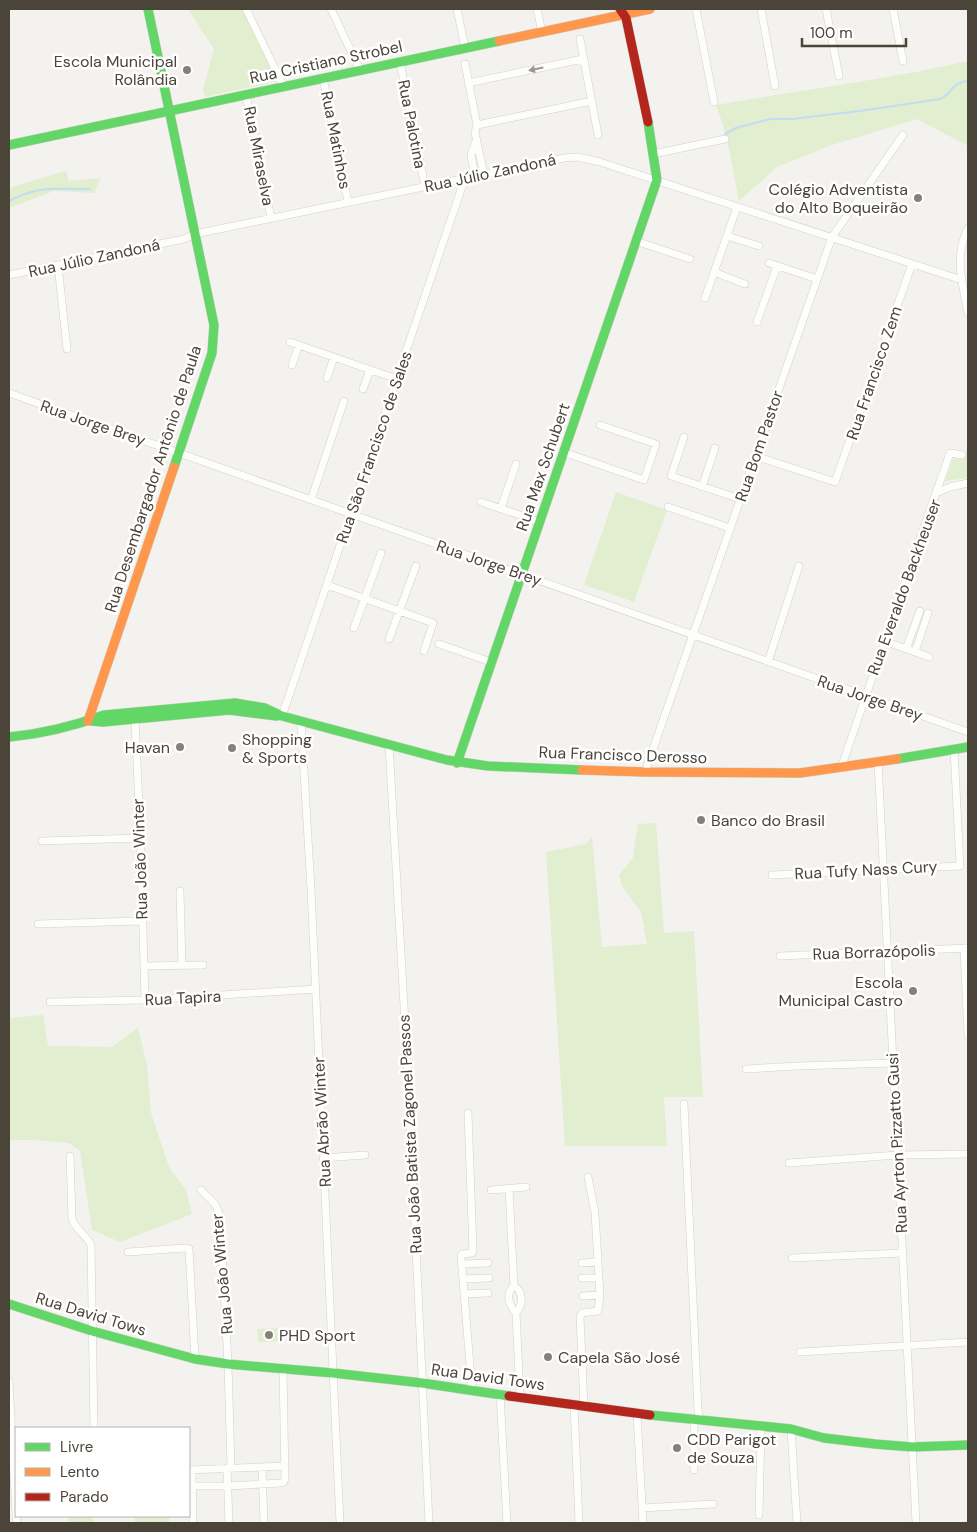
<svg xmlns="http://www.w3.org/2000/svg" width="977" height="1532" viewBox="0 0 977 1532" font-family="'DM Sans',sans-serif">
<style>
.green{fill:#e1eecf}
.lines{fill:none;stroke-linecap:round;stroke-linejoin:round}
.stream{stroke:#c0ddf1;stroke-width:2}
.street-casing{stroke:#d2d0cb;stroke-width:8}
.fast-casing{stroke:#d3cfc5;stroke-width:10}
.slow-casing{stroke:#d3cfc5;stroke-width:10}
.jam-casing{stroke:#d3cfc5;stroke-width:10}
.street{stroke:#fdfdfc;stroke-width:7}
.fast{stroke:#63d668;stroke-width:9}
.slow{stroke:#ff974d;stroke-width:9}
.jam{stroke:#b3261e;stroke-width:9}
.oneway{fill:#9b9791}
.poi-dot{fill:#868178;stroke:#fff;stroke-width:2}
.labels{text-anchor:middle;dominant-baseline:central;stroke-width:5;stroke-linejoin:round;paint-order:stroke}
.poi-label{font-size:16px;fill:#4b4439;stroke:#fff;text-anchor:start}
.street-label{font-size:16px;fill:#4b4439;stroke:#fff}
</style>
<rect width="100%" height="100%" fill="#f4f2ee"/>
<path class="green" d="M188,9H242L279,81L205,97L203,90L214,49Z
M968,61V146L917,119L829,146L777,167L739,201L726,134L716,105C800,90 885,80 968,61Z
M66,171L69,181L101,178L94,193L54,191L9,208V190L14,186Z
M967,448L968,478L945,481L953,459H964Z
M616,492L667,510L634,602L584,585Z
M656,823L664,933L694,931L703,1097H664L667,1146H565L546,852L586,844L592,837L602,947L647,944L641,912L622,886L619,875L633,858L638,824Z
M43,1015L48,1046L112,1047L138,1028L147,1065L151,1113L169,1167L186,1190L192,1214L120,1242L92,1230L80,1151L69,1143L32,1140H9V1018Z
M281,1328V1341L258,1342L257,1329Z
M69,1516H92L94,1523H68Z
M135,1516H169V1523H135Z"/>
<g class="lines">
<path class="stream" d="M725,134L736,128L770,119H792L860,111L940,99C953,94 951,82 968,81
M9,201C39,185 58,189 90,189"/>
<defs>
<path id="street" d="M246,9L284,87
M331,9L360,70
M457,9L465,48
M537,9L542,32
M696,9L714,102
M761,9L775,86
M826,9L839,76
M893,9L903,61
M580,39L598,135
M400,62L425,187
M465,64L477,125L475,133L484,175
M323,78L348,202
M468,83L583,59
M246,95L271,218
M477,125L592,101
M653,154L725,139
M475,176L471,155L476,141
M968,228C954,256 962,283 968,312
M727,236L759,246
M636,241L690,259
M769,263L817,279
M58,265L67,349
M714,272L745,284
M9,275L184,239L195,234L564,158L578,157L600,162L962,280
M705,298L737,207
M757,322L777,266
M290,342L397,379
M292,365L299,345
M327,378L334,357
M363,389L370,370
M9,393L968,732
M684,437L671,476L740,499
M563,452L644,480L656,444L600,425
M755,456L835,482L912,264
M702,487L715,448
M936,493L950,453L962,455
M311,500L344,401
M481,502L540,522
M668,507L730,528
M501,508L516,464
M327,585L433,623L424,651
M354,628L381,553
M389,639L416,566
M884,641L929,657
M439,644L491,662
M906,649L920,611
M915,652L928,613
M768,662L799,566
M282,716L465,178
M135,719L140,827L145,1000
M301,721L311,889L340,1523
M389,745L407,1058L429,1523
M878,762L916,1523
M841,768L936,493L950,487L968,483
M645,772L832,237L903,135
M42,841L140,838
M772,875L960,866L954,750
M180,891L182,966
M38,924L142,921
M964,948L968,1035
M780,956L968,948
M144,966L203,965
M50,1002L145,1000L316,989
M746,1069L798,1066L893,1063
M684,1104L698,1410L700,1421
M468,1113L473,1251L472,1253L462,1254L461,1256L472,1390
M70,1156L72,1219C76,1230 86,1235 91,1245L94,1428
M323,1158L365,1155
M789,1163L898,1155L968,1154
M509,1189L514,1286
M201,1190L215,1204L220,1216L228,1364L231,1468
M491,1190L526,1187
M128,1252L185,1248L189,1249L195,1359
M792,1258L903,1253
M582,1263L598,1262
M462,1264L488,1263
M582,1278H599
M463,1279L489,1278
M514,1286C524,1292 523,1305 516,1313C509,1306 505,1294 514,1286Z
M465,1294L488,1293
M583,1296L600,1295
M516,1313L520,1396
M800,1352L968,1342
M9,1382L16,1515
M500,1394L507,1523
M574,1404L579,1523
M584,1406L580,1317L582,1313L598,1311L600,1295L595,1213L588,1177
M637,1414L643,1523
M694,1420V1470
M791,1429L797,1523
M262,1467L264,1523
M227,1468L229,1523
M189,1470L285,1466
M192,1470L193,1523
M189,1484L192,1486H228L281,1483L284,1482L285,1478L283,1369
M642,1508L713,1504
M759,1515L761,1426
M16,1516L17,1523"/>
<path id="fast" d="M148,9L214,325L212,353L174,467
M9,145L499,41
M91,721L103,722L229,710L277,716
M9,737C41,734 74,726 104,715L235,703L265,708L282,716L447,760L488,766L582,770
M897,759L968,747
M457,763L657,180L648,122
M9,1304L92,1331L195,1359L228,1364L333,1373L422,1383L509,1396
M650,1415L791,1429L824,1438L875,1444L912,1447L968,1445"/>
<path id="slow" d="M499,41L650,9
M88,721L174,467
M582,770L645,772L800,773L897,759"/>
<path id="jam" d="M620,9L626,18L648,122
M509,1396L650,1415"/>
</defs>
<use href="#street" class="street-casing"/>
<use href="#fast" class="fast-casing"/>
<use href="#slow" class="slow-casing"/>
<use href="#jam" class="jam-casing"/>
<use href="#street" class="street"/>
<use href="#fast" class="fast"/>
<use href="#slow" class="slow"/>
<use href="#jam" class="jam"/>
</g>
<defs><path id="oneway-solid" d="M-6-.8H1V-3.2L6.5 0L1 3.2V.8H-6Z" transform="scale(1.25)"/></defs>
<use class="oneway" href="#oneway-solid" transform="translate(536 69) rotate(168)"/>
<g class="poi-dot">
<circle cx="187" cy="70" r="5"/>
<circle cx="918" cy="198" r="5"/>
<circle cx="180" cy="747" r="5"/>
<circle cx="232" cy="748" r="5"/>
<circle cx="701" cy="820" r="5"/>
<circle cx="913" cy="991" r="5"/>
<circle cx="269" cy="1335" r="5"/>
<circle cx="548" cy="1357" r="5"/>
<circle cx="677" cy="1448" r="5"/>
</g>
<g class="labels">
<g class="poi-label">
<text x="177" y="61" text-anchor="end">Escola Municipal<tspan x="177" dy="18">Rolândia</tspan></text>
<text x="908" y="189" text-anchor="end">Colégio Adventista<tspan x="908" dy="18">do Alto Boqueirão</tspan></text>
<text x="242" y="739">Shopping<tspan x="242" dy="18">&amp; Sports</tspan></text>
<text x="170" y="747" text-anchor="end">Havan</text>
<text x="711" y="820">Banco do Brasil</text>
<text x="903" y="982" text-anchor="end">Escola<tspan x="903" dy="18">Municipal Castro</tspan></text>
<text x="279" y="1335">PHD Sport</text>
<text x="558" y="1357">Capela São José</text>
<text x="687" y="1439">CDD Parigot<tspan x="687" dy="18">de Souza</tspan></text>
</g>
<g class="street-label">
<text transform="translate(326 62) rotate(-12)">Rua Cristiano Strobel</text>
<text transform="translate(412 124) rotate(79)">Rua Palotina</text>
<text transform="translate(336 140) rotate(79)">Rua Matinhos</text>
<text transform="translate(259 156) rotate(79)">Rua Miraselva</text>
<text transform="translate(490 173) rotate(-12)">Rua Júlio Zandoná</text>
<text transform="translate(94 258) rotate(-12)">Rua Júlio Zandoná</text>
<text transform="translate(874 373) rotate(-71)">Rua Francisco Zem</text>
<text transform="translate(93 423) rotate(19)">Rua Jorge Brey</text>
<text transform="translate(759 446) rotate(-71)">Rua Bom Pastor</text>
<text transform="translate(374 447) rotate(-71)">Rua São Francisco de Sales</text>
<text transform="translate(543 467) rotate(-71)">Rua Max Schubert</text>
<text transform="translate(153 479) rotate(-72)">Rua Desembargador Antônio de Paula</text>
<text transform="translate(489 563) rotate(19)">Rua Jorge Brey</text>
<text transform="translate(904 587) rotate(-70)">Rua Everaldo Backheuser</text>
<text transform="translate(870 698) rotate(19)">Rua Jorge Brey</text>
<text transform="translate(623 755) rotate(2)">Rua Francisco Derosso</text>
<text transform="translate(140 859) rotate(-92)">Rua João Winter</text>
<text transform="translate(866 870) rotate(-3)">Rua Tufy Nass Cury</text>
<text transform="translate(874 952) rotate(-2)">Rua Borrazópolis</text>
<text transform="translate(183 998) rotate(-3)">Rua Tapira</text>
<text transform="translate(322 1122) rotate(-93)">Rua Abrão Winter</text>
<text transform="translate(410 1134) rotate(-93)">Rua João Batista Zagonel Passos</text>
<text transform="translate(897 1143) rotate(-93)">Rua Ayrton Pizzatto Gusi</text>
<text transform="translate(222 1274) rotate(-95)">Rua João Winter</text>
<text transform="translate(91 1314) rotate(17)">Rua David Tows</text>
<text transform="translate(488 1377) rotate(8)">Rua David Tows</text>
</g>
</g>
<rect width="977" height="1532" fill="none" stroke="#4b4439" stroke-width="20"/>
<rect x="15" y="1427" width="175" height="90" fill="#ffffff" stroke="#b7b4b0"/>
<rect x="25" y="1443" width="25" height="8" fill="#63d668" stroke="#b7b4b0"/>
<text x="60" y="1452" font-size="15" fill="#4b4439">Livre</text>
<rect x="25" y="1468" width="25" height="8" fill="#ff974d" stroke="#b7b4b0"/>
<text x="60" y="1477" font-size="15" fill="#4b4439">Lento</text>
<rect x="25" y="1493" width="25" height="8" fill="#b3261e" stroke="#b7b4b0"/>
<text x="60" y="1502" font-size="15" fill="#4b4439">Parado</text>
<path d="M802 38v8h104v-8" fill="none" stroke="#4b4439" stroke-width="2.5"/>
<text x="810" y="38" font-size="15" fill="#4b4439" stroke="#ffffff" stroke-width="4" paint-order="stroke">100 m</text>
</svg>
